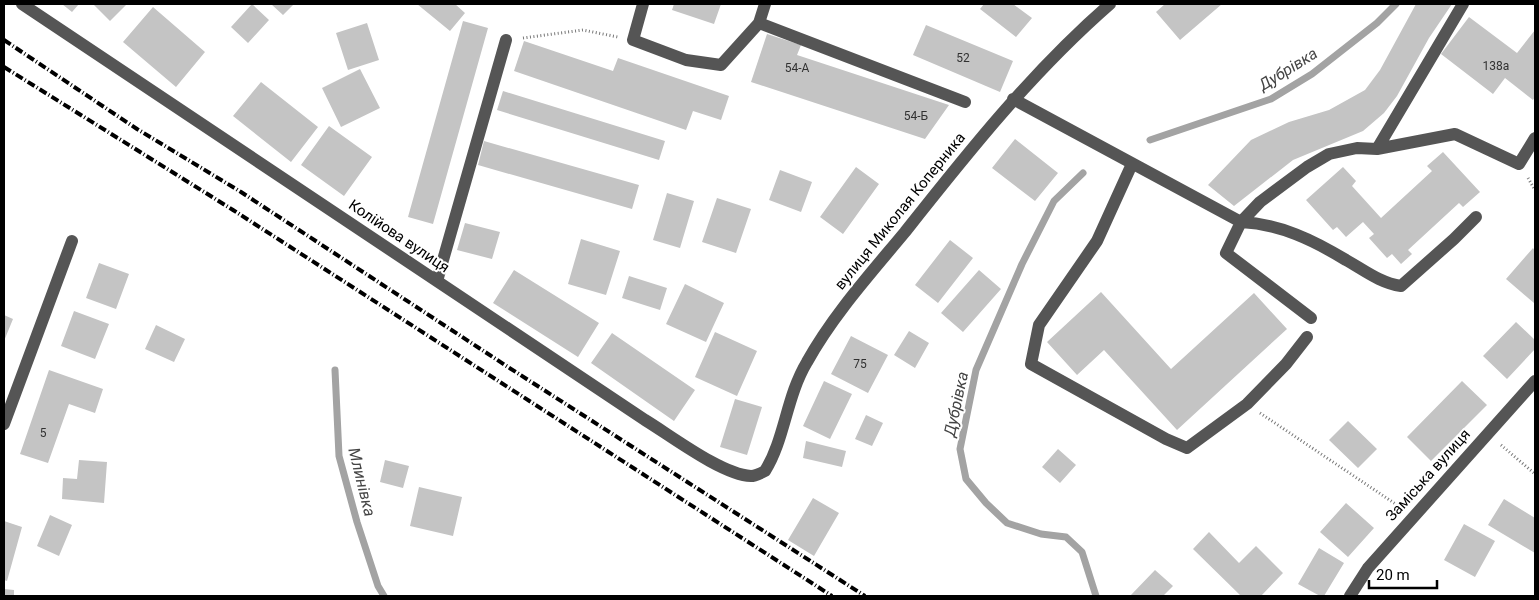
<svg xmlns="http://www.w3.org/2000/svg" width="1539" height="600" viewBox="0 0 1539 600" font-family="Roboto,sans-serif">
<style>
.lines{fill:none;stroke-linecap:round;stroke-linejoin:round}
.stream{stroke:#a3a3a3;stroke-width:7}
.building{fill:#c4c4c4}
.path{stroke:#777;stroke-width:3;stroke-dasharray:1 2.5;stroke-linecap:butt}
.minor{stroke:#555;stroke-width:12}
.rail{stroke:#000;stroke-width:4;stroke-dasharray:8 2.5 1 2.5;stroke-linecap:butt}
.labels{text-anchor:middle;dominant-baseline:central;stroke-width:4;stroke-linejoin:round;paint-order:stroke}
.number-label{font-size:12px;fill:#313131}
.street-label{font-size:15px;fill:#000;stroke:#fff}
.water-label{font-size:16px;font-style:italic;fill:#444;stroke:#fff}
</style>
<rect width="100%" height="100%" fill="#fff"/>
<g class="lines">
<path class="stream" d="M1150,140L1271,99L1312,74L1377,23L1396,4
M1083,173L1054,201L1022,264L976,370L960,449L966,479L986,503L1007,523L1041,534L1066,537L1082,552L1096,596
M335,370L339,456L357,522L378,586L384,596"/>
</g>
<path class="building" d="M62,4H79L72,12Z
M93,4H127L110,21Z
M252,4L269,20L248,43L231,27Z
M271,4H294L283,15Z
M417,4H455L465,13L450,31Z
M674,4H721L714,24L672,10Z
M984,4H1013L1032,18L1016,37L980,9Z
M1165,4H1222L1180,40L1156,12Z
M1416,4H1452L1429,38L1397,96L1384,113L1363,131L1293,160L1234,206L1208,185L1251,140L1289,122L1329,110L1365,90L1380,70Z
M153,7L205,52L176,87L123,42Z
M1469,17L1517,53L1535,30V97L1533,100L1505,78L1493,94L1441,54Z
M463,21L488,28L433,224L408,217Z
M367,23L379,60L348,70L336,33Z
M926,25L1013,61L1000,92L913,55Z
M767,34L801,45L797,55L949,105L925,139L751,82Z
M524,41L613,71L618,58L729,96L721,120L693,111L686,130L514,71Z
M360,69L380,108L341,127L322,88Z
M261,82L318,127L291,162L233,116Z
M503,91L665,141L659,160L497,110Z
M329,126L372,157L344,196L301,165Z
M1015,139L1058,173L1035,201L992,168Z
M484,141L639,185L632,209L478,165Z
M1443,152L1480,192L1463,207L1459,203L1408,250L1412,254L1401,264L1392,254L1387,258L1369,238L1374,234L1363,222L1346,237L1337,227L1333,230L1306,200L1343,167L1356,181L1352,186L1381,218L1432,171L1427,166Z
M856,167L879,184L843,234L820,217Z
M780,170L812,182L801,212L769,200Z
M667,193L694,201L680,248L653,240Z
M717,198L751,209L736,253L702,242Z
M465,223L500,232L492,259L457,250Z
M581,239L620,251L606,295L568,284Z
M950,240L973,258L938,303L915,285Z
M1533,248L1535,251L1534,303L1506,279Z
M99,263L129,274L116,309L86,298Z
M514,270L599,323L578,357L493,303Z
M979,270L1001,289L963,332L941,313Z
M629,276L667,288L660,310L622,298Z
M685,284L724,303L706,342L666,324Z
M1101,292L1171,369L1254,293L1287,329L1177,430L1104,350L1077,375L1047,342Z
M74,311L109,324L95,359L61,346Z
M4,315L13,319L4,341Z
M1516,322L1535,340V349L1507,379L1483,356Z
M156,325L185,339L174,362L145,349Z
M909,331L929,343L915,368L894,355Z
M715,332L757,351L737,396L695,377Z
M612,333L695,390L674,421L591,363Z
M851,336L888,355L868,393L831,374Z
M49,370L103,389L95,413L69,404L48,463L20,454Z
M824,381L852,394L830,439L803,426Z
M1462,381L1487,405L1431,461L1407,437Z
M735,399L762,407L747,455L720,447Z
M866,415L883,423L872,446L855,439Z
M1348,421L1377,449L1358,468L1329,440Z
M806,441L846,451L842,467L803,458Z
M1058,449L1076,465L1060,483L1042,467Z
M79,460L107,462L104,503L62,499L63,478L77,479Z
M385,460L409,466L403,488L380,482Z
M419,487L462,497L453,536L410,526Z
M813,498L839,513L814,556L788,540Z
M1504,499L1535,518V553L1488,525Z
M1346,503L1374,528L1348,557L1320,532Z
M50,515L72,525L59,556L37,546Z
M4,521L22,527L7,581L4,580Z
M1464,524L1495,541L1475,577L1444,560Z
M1209,532L1239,563L1256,546L1283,573L1261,596H1241L1193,549Z
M1319,548L1344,563L1324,596H1320L1298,584Z
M1155,570L1173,586L1163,596H1130Z
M4,589L14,590V596H4Z"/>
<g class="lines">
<path class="path" d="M523,38L583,30L618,37
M1528,178L1535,190
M1260,413L1400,507
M1501,445L1535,474"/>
<path class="minor" d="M22,4L645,420C670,435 722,475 751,476C755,476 761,473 765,471C785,439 786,397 807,362C833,315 871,273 905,232C969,151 1032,72 1110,4
M643,4L633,40L686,60L721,65L759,23
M765,4L759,23L965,102
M1013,99L1241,222L1260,202L1307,167L1329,154L1357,148L1377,149L1455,134L1519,164L1535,138
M1377,149L1463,4
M1132,164L1097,241L1039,325L1031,364L1166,439L1187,448L1247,404L1286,364L1307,337
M437,281L506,40
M1311,318L1226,253L1241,222C1280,224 1313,240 1346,260C1364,270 1380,283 1401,286L1454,239L1476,217
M4,424L72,241
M1350,596L1368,568L1535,381"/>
<path class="rail" d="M4,40L137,129L241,192L508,367L865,596
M4,67L233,210L832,596"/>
</g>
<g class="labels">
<g class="number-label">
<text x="963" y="58">52</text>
<text x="1496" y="66">138а</text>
<text x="797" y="68">54-А</text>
<text x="916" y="116">54-Б</text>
<text x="860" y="364">75</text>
<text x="43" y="433">5</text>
</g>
<g class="street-label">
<text transform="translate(900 211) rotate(-51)">вулиця Миколая Коперника</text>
<text transform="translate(399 236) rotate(34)">Колійова вулиця</text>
<text transform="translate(1428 475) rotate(-48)">Заміська вулиця</text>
</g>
<g class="water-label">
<text transform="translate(1288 69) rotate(-32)">Дубрівка</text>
<text transform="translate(956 404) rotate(-78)">Дубрівка</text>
<text transform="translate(362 482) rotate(76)">Млинівка</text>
</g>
</g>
<rect width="1539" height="600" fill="none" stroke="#000000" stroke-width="10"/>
<path d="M1369 580v8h68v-8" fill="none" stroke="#000000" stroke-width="2.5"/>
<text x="1376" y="580" font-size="15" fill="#000000" stroke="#ffffff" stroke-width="4" paint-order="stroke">20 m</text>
</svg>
